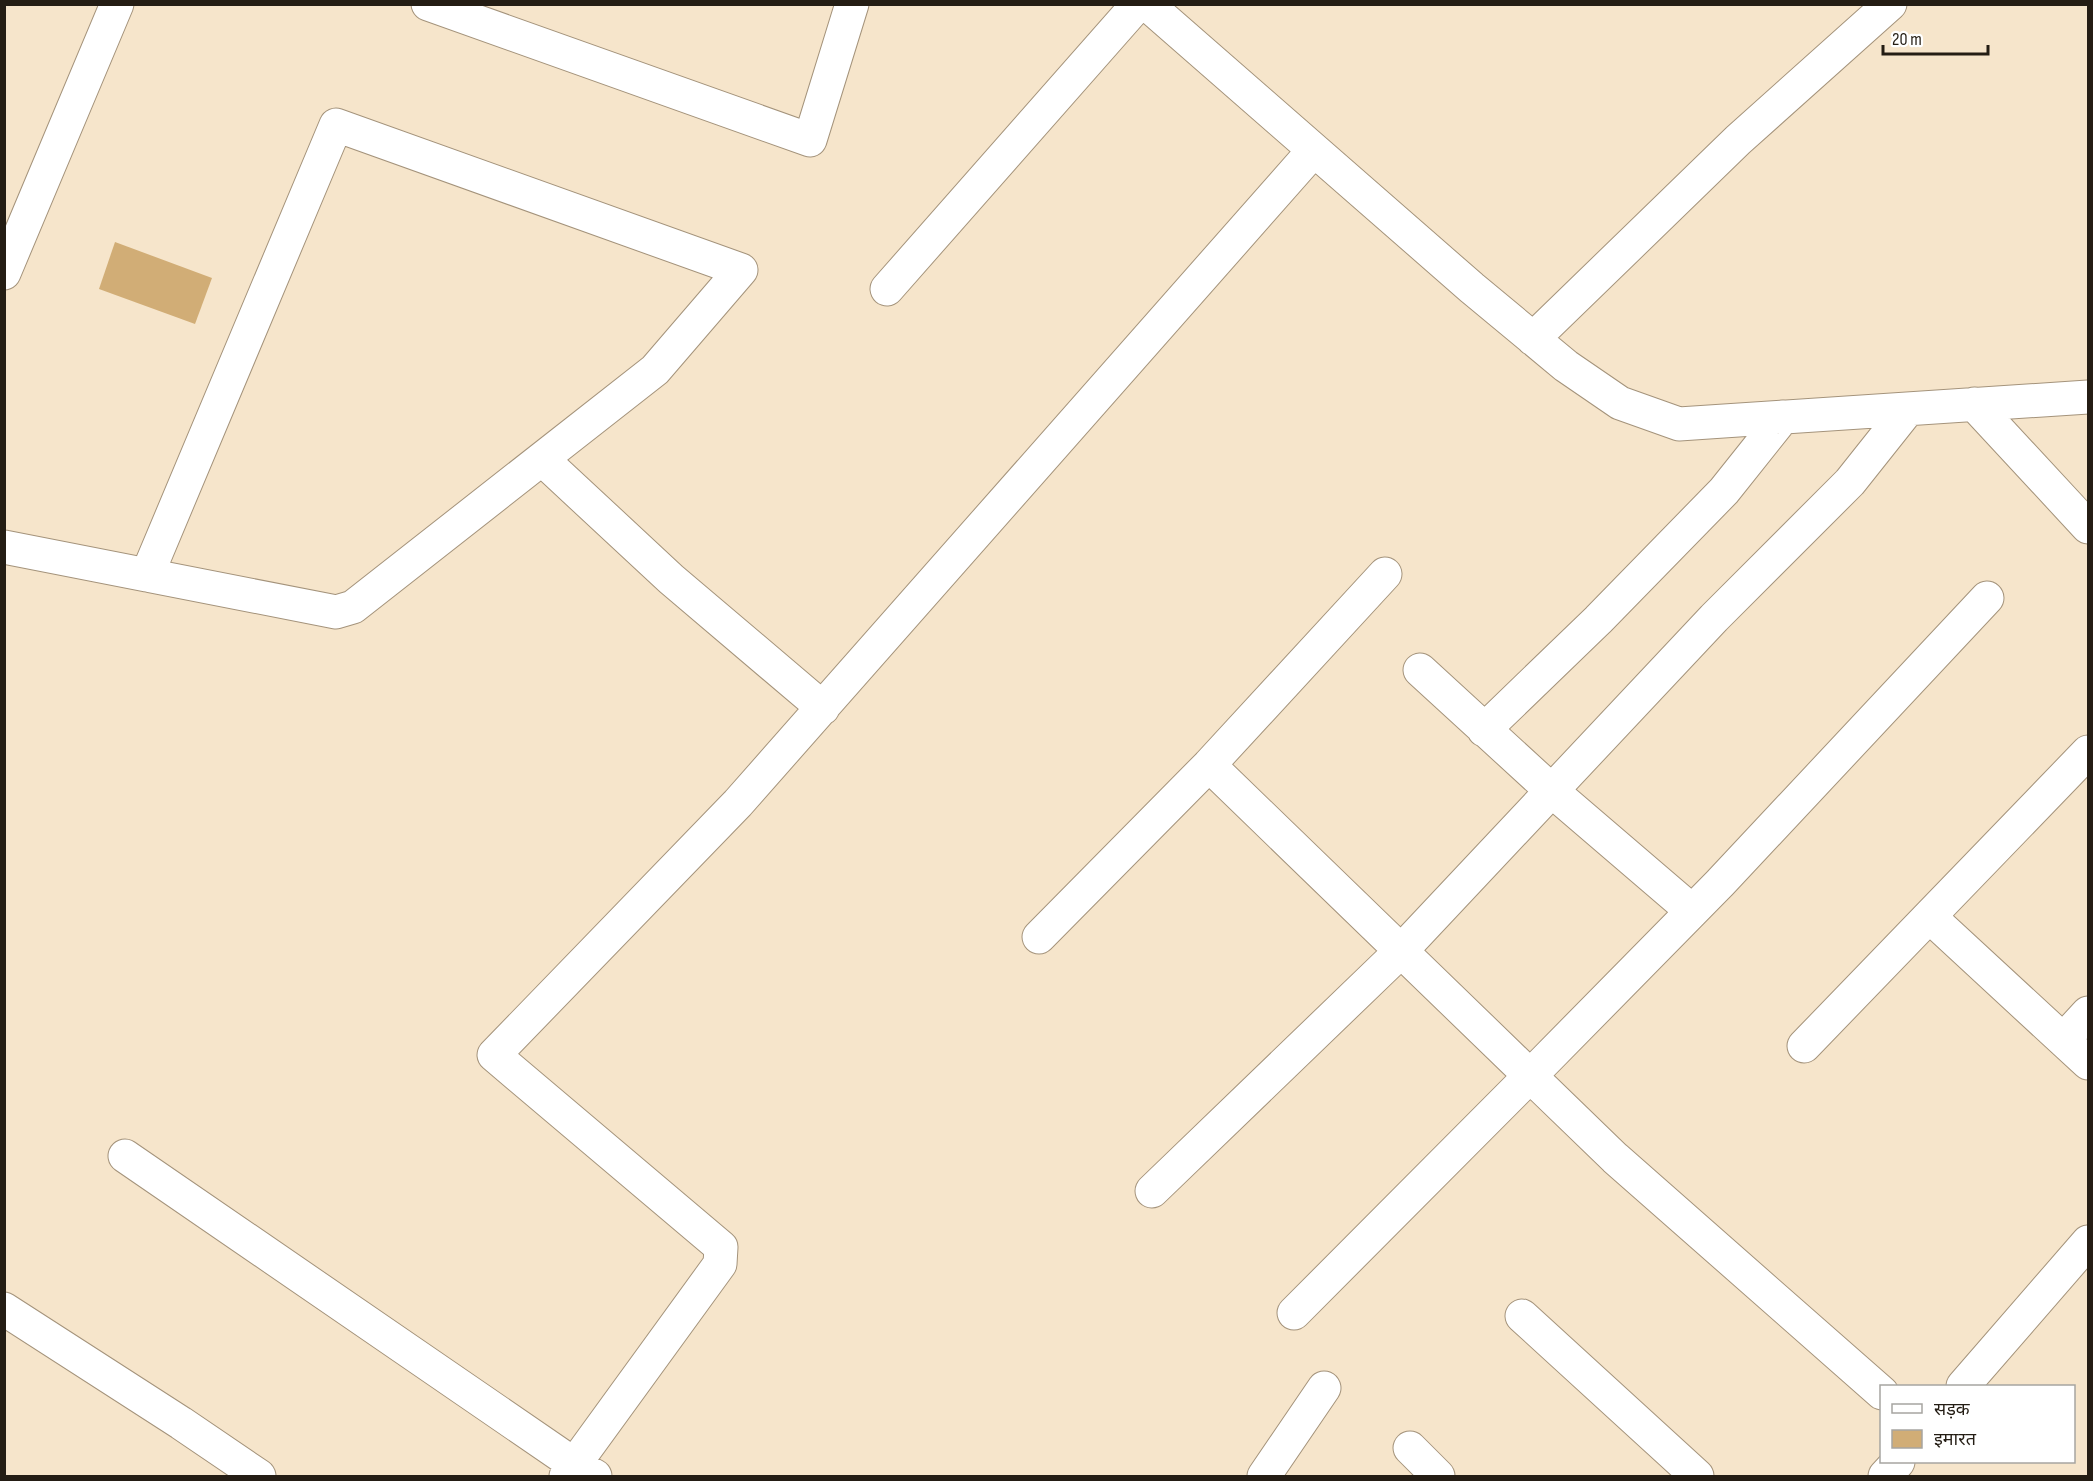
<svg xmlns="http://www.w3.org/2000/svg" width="2093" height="1481" viewBox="0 0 2093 1481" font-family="'Sofia Sans Condensed','Noto Sans Devanagari',sans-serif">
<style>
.building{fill:#d1ad76}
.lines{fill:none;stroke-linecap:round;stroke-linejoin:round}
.minor-casing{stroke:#a4937b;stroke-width:35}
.major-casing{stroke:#a4937b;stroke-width:35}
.minor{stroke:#fff;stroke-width:33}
.major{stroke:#fff;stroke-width:33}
</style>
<rect width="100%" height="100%" fill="#f6e5cb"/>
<path class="building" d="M115,242L212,278L195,324L99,289Z"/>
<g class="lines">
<defs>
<path id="minor" d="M428,4L810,140L852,4
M1147,4L1472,288L1566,366L1620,403L1679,424L2088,397
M887,289L1138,4
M1533,339L1738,140L1890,4
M1974,404L2088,527
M542,459L671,579L823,708
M4,547L336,612L353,607L655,370L741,270L336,125L147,575
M1420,670L1552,791L1692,911
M1484,730L1598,620L1724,491L1783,417
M1209,765L1615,1158L1882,1393
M1930,917L2088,1063
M1039,937L1209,765L1385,574
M2063,1040L2088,1013
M1804,1046L2088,752
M125,1156L575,1465L595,1476
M1152,1191L1401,951L1714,618L1850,482L1908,409
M4,1309L181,1423L259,1476
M1294,1313L1530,1076L1720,883L1987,598
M1522,1316L1697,1476
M1963,1386L2088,1242
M1410,1448L1438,1476
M566,1476L720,1264L721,1247L494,1055L738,803L1314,150
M1264,1476L1324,1388
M1885,1476L1898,1462"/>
<path id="major" d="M4,273L117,4"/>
</defs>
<use href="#minor" class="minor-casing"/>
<use href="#major" class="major-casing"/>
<use href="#minor" class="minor"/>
<use href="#major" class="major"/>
</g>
<rect width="2093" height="1481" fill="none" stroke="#241d14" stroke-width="12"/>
<rect x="1880" y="1385" width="195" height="78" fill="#ffffff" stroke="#a7a5a1" stroke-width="1.5"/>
<rect x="1892" y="1404" width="30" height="9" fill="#ffffff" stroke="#a7a5a1" stroke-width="1.5"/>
<text x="1934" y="1415" font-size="18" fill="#241d14">सड़क</text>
<rect x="1892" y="1430" width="30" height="18" fill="#d1ad76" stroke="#a7a5a1" stroke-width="1.5"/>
<text x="1934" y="1445" font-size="18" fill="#241d14">इमारत</text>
<path d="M1883 45v9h105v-9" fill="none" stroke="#241d14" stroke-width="3"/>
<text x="1892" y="45" font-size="18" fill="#241d14" stroke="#ffffff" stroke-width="4.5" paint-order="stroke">20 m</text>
</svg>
